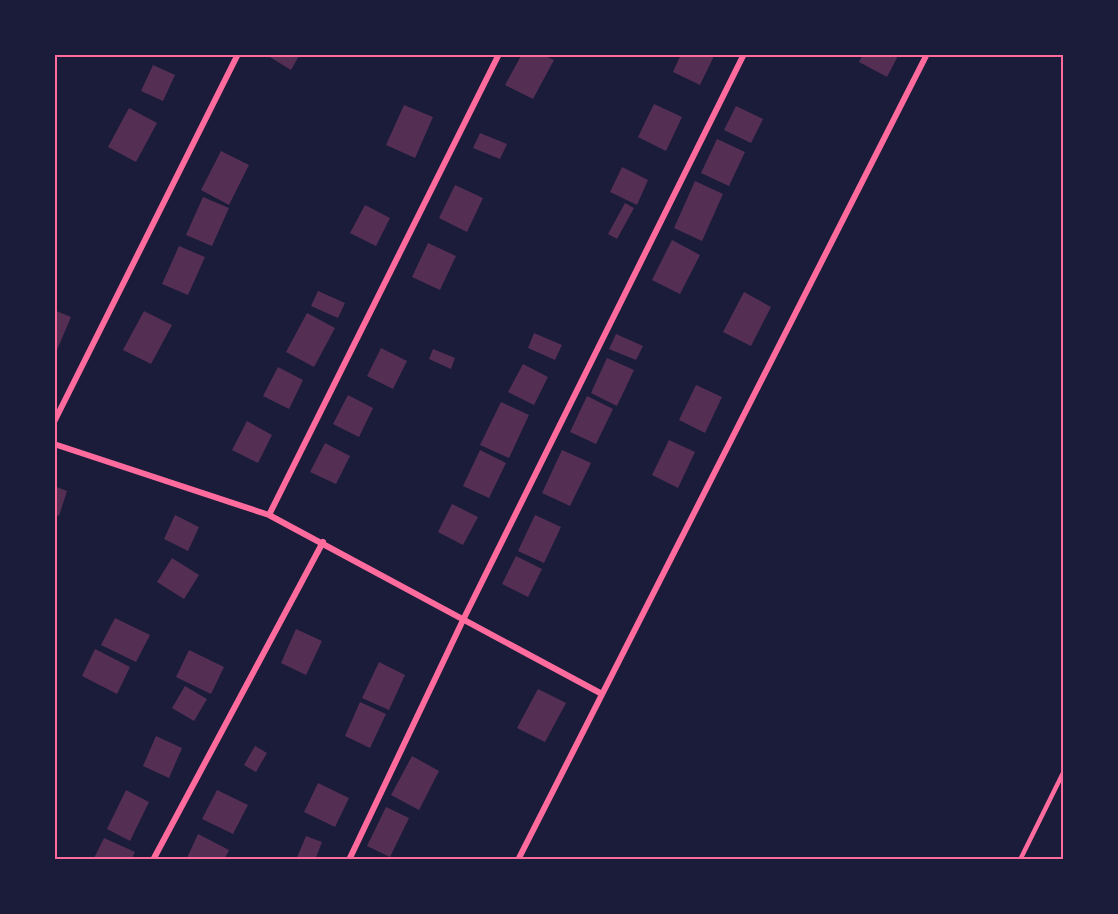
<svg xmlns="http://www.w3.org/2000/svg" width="1118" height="914" viewBox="0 0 1118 914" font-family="Lato,sans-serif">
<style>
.building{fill:#542f53}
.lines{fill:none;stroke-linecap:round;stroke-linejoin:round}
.service{stroke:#ff6b9d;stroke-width:4.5}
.minor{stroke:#ff6b9d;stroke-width:6}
.neatline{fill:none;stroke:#ff6b9d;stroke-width:2}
</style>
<rect width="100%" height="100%" fill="#1b1b3a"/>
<path class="building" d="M265,54H300L291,70Z
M522,54H541L554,60L533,99L505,85Z
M681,54H715L700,85L673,72Z
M863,54H899L887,77L859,62Z
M153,65L175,75L163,101L141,91Z
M654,104L682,117L666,151L638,137Z
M404,105L433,117L415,158L386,145Z
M736,106L763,119L751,143L724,130Z
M129,108L157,123L136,162L108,147Z
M480,133L507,144L500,159L473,148Z
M717,139L745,152L729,186L701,173Z
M221,151L249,165L229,205L201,190Z
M622,167L648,180L637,205L610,192Z
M695,181L723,194L702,241L674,228Z
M455,185L483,198L467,232L439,218Z
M203,197L229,208L212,246L186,235Z
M625,203L634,208L617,239L608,234Z
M365,205L390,218L376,246L350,233Z
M672,240L700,255L680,294L652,280Z
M428,243L456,256L440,290L412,277Z
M179,246L205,257L188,295L162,284Z
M318,291L345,303L338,318L311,306Z
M744,292L771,307L751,346L723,332Z
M54,310L71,317L54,357Z
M144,311L172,325L151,364L123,350Z
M307,313L335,328L314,367L286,352Z
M534,333L562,345L555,360L528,348Z
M616,334L643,346L636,360L609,349Z
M381,348L407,361L393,389L367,376Z
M433,349L455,358L451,369L429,359Z
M607,358L634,370L617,406L591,393Z
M523,364L548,377L534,405L508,392Z
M278,367L303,380L289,409L263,396Z
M696,385L722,397L705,433L679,420Z
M348,395L373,408L359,437L333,424Z
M587,396L613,409L596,444L570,432Z
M501,402L529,415L509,458L480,445Z
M247,421L272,435L258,463L232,450Z
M669,440L695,452L678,488L652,475Z
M325,443L350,456L336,484L310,472Z
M480,450L506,463L489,498L463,486Z
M562,450L591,463L570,506L542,493Z
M54,486L67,491L59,516L54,514Z
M452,504L478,517L463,545L438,532Z
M175,515L199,527L188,551L164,539Z
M535,515L561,527L544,563L518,551Z
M516,556L542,569L528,597L502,584Z
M172,558L199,575L184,599L157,582Z
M115,618L150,635L136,662L101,645Z
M296,629L322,641L306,675L281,663Z
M95,649L130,667L117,694L82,676Z
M189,650L224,667L211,694L176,677Z
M379,662L405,675L389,710L362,698Z
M185,686L207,699L194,721L172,708Z
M538,689L566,703L545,742L517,728Z
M360,702L386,714L370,748L345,736Z
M156,736L182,748L169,778L143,766Z
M255,746L267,753L256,772L244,765Z
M412,756L439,771L419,810L391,795Z
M318,783L349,798L335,827L304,812Z
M126,790L149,802L130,841L107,829Z
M217,790L248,805L233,834L202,819Z
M386,807L409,818L390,857L367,846Z
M198,834L229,850L224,860H186Z
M306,836L322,842L315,860H296Z
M104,838L135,852L131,860H93Z"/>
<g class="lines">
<path class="service" d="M1020,860L1064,771"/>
<path class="minor" d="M54,422L238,54
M54,444L269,515L602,694
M269,515L499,54
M153,860L323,542
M349,860L464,618L744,54
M518,860L927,54"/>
</g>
<rect width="1118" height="914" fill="none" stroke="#1b1b3a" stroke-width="111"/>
<rect x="56" y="56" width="1006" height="802" class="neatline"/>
</svg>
